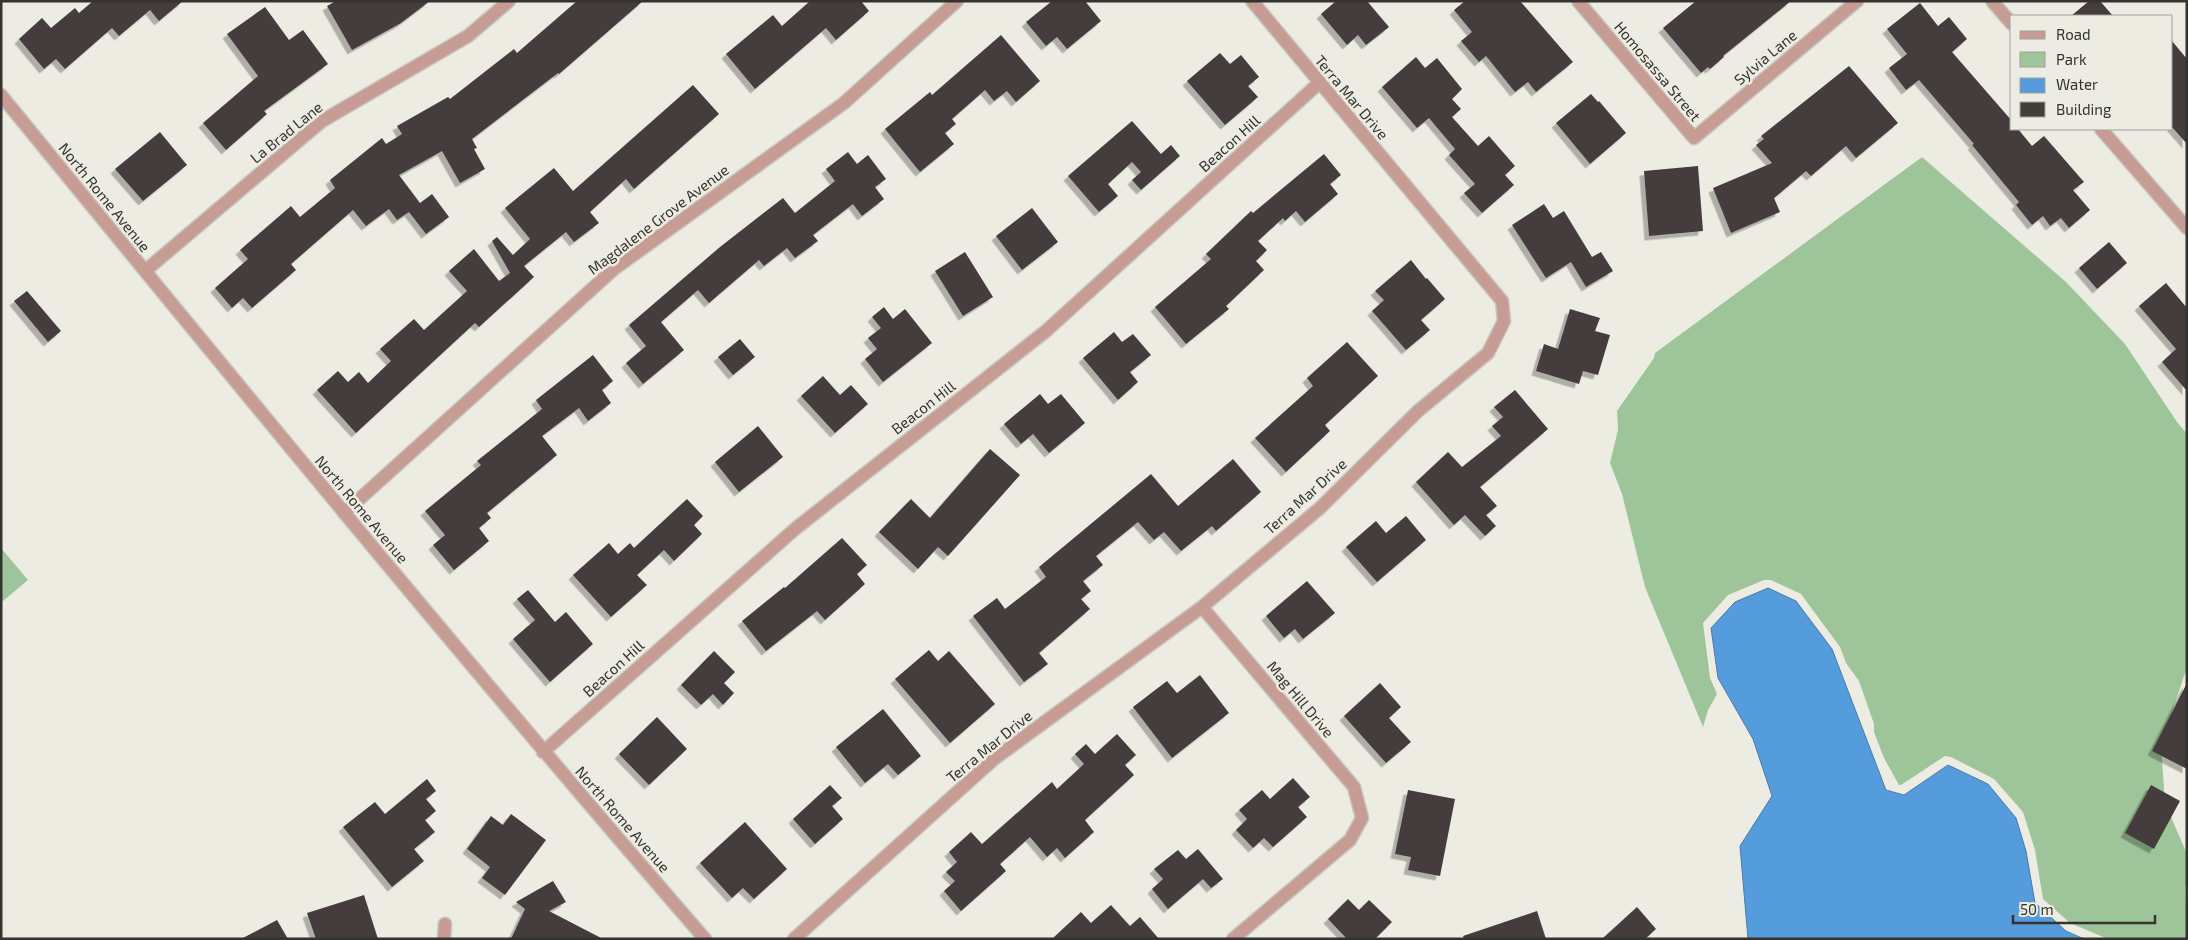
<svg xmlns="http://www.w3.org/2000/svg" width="2188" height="940" viewBox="0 0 2188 940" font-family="'Exo 2',sans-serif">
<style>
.green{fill:#9ec599}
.water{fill:#549cdb;stroke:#4a7ca8}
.building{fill:#453d3c;filter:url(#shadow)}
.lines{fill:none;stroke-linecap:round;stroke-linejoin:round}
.street-casing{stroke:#c8c7bf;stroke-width:15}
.street{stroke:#c79c95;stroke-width:12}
.labels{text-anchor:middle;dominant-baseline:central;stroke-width:5;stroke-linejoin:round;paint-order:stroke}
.street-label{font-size:15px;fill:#343330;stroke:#edece3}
</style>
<defs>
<filter id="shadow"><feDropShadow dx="-4.5" dy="4.5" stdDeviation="0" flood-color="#0004"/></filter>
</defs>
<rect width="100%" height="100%" fill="#edece3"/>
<path class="green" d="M1922,157L2066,282L2125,344L2177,422L2187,434V667L2161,745L2165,803L2187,854V884L2185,887L2187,939H2108L2070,923L2043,899L2035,850L2023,812L1994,779L1951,757L1945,756L1901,785H1899L1884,758L1874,732V724L1859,681L1846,663L1840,647L1801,594L1771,580H1764L1728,595L1703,623L1710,678L1717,694L1708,710L1703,727L1645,587L1622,494L1610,463L1618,430L1617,411L1654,358L1655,353Z
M1,548L28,580L3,601L1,599Z"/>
<path class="water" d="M1768,588L1796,601L1832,649L1886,790L1904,795L1948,765L1988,784L2016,818L2026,851L2035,903L2066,931L2084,939H1748L1740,846L1772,796L1753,739L1718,678L1711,628L1735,602Z"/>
<path class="building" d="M93,1H183L159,21L150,10L119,36L112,28L65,69L56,59L44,69L19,39L42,18L51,28L75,8L79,13Z
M336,1H430L401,23L352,50L327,6Z
M577,1H643L559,74L558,73L472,139L477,148L474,149L485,169L460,183L442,151L399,175L420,203L432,194L449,217L426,234L409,212L397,220L389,209L366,226L353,210L291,264L296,270L252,308L243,298L232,308L215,288L248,259L240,250L291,206L300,217L335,188L330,180L382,138L386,144L402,134L397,126L448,97L450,99L514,49L517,53Z
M810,1H861L869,11L836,40L826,28L755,89L726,54L773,15L782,26Z
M1052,1H1085L1101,21L1067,49L1057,37L1046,46L1026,22Z
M1336,1H1367L1389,27L1366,45L1358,35L1347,45L1321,14Z
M1465,1H1520L1573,62L1536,92L1528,82L1515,92L1486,56L1479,62L1461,41L1472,32L1454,10Z
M1696,1H1791L1723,56L1724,57L1710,69L1708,67L1701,73L1663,28Z
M2089,1H2100L2113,16H2071Z
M1920,3L1938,26L1949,17L1967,39L1952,52L2012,121V129H2018L2032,146L2044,136L2084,182L2073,190L2090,210L2069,228L2061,218L2050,226L2043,216L2032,225L2016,205L2019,202L1972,145L1974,144L1919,80L1906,90L1889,68L1907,54L1887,29Z
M265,7L289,40L303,30L328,64L264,111L267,114L226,150L203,123L258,76L227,34Z
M1001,35L1040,81L1016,102L1007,91L994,101L985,90L952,119L956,124L945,133L954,144L920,172L885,129L930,92L932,95Z
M2172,41L2187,59V144L2172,127Z
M1220,53L1230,64L1241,55L1259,77L1248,86L1258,97L1225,125L1187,81Z
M1416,57L1425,68L1437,58L1462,89L1452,99L1461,109L1452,117L1478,146L1489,136L1515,166L1505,175L1514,185L1482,213L1464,193L1475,184L1449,155L1455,149L1429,118L1417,128L1382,87Z
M1849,66L1898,123L1856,158L1846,146L1811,176L1806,171L1774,198L1780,212L1731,233L1713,188L1772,163L1756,145L1764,139L1761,136Z
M693,85L719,114L634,189L626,179L590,212L599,223L574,242L566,232L524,266L534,277L479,327L475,323L356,433L317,390L338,371L348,382L359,372L368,383L391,361L380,349L414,319L424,330L467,291L449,271L474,249L499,281L510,273L492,241L497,237L513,255L530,239L505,208L554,168L573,191Z
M1591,94L1598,102L1599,101L1626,133L1590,164L1556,123Z
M1132,121L1161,154L1171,145L1180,156L1141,190L1132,180L1141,172L1132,162L1108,184L1118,196L1099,212L1068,176Z
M160,132L187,165L143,201L115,169Z
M848,152L857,164L868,155L886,179L875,187L884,199L862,216L853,204L813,235L818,241L795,258L787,248L764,266L759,260L709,303L698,290L661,322L684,350L643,384L626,363L646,346L629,325L720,247L783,198L795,213L835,181L826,169Z
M1324,154L1341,175L1330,184L1338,194L1305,222L1296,211L1285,221L1283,218L1258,241L1267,250L1256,261L1264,270L1226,306L1229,309L1186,344L1155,307L1211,259L1206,254L1251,211L1253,213Z
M1698,166L1703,231L1649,236L1644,171Z
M1544,204L1553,218L1564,211L1592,257L1601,252L1613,271L1586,287L1571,262L1546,278L1512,225Z
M1032,208L1058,242L1022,270L996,236Z
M2109,242L2127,263L2097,289L2079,268Z
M965,252L993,297L963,316L935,271Z
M1411,260L1426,279L1427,278L1445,299L1421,320L1430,330L1406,350L1372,311L1384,300L1375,291Z
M2166,283L2187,308V391L2162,362L2176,349L2139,306Z
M27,291L61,331L48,342L14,301Z
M884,307L893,319L905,309L932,343L883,382L865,359L877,349L868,338L881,328L872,317Z
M1570,309L1600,318L1595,331L1610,335L1598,375L1583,371L1579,384L1536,371L1544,344L1558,349Z
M1114,332L1122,342L1133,334L1151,355L1130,372L1138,382L1118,400L1083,358Z
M740,339L755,357L733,375L718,357Z
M1347,342L1378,376L1325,425L1330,431L1286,472L1255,438L1313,386L1307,378Z
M593,355L613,381L602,390L611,403L588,421L579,408L542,436L557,455L487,513L491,518L479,528L489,541L454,570L433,545L445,535L425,511L481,465L477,461L542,409L536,400Z
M823,376L840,395L851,385L868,404L835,433L801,396Z
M1515,390L1548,429L1480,487L1497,506L1486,515L1496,526L1485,536L1465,515L1454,525L1416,482L1448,452L1462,467L1501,436L1492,426L1503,417L1494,407Z
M1040,394L1048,404L1061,394L1085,423L1049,453L1033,434L1021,444L1004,424Z
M758,426L783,457L739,492L715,462Z
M990,449L1020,475L948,556L938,547L918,569L879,532L911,499L930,518Z
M1233,459L1261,492L1216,531L1212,526L1181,551L1164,532L1154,540L1138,522L1096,556L1103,565L1083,581L1091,591L1081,599L1090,609L1039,653L1048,664L1024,682L973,616L997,598L1005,609L1046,577L1039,567L1151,474L1178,506Z
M687,499L703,516L694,525L702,534L674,561L664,550L637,575L647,585L611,617L573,575L609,543L618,554L630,543L634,548Z
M1406,516L1426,540L1377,582L1346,547L1376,521L1386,533Z
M842,538L867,565L857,574L865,584L825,620L817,611L766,651L742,621L784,587L785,588Z
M1307,581L1335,613L1303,639L1295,629L1284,638L1266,616Z
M528,590L555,622L566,612L593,644L550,682L513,639L535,620L517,599Z
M929,650L938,661L949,651L995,704L950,743L895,679Z
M714,651L735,672L724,683L734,693L723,705L713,694L701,705L681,685Z
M1200,675L1229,713L1172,758L1133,707L1167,681L1177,693Z
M1380,683L1401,707L1389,718L1411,742L1386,763L1344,716Z
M2187,683V769L2152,751Z
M883,709L921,756L898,775L888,764L865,783L836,747Z
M657,717L687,749L649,785L619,754Z
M1117,734L1136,755L1125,765L1134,775L1085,820L1094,832L1065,858L1057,848L1047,857L1030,837L1000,864L1006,871L961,911L944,891L955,881L946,872L957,862L949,852L971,832L982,844L1052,782L1057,789L1084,764L1075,754L1086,744L1095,754Z
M1293,778L1310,797L1298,807L1307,817L1273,847L1264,838L1253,848L1236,830L1247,819L1239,810L1262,790L1270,799Z
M427,779L436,791L426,799L436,811L425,820L435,832L414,849L424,861L392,887L343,827L375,802L385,814Z
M830,785L842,798L832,806L843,819L815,844L793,819Z
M2151,785L2180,801L2154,849L2125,833Z
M1408,790L1455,799L1440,876L1408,870L1411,857L1395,854Z
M511,814L546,840L505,895L482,878L490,867L467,849L491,816L503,825Z
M745,822L787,869L754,899L743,888L732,898L700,863Z
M1198,849L1223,879L1211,888L1203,879L1168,909L1152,889L1163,879L1154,869L1178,850L1186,859Z
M553,881L566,902L549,911L603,939H511L525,909L516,902Z
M364,895L378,939H316L307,913Z
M1348,899L1359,910L1369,900L1392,922L1375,939H1347L1328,919Z
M1111,905L1130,926L1140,917L1159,939H1052L1081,912L1091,923Z
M1637,907L1656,929L1645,939H1602Z
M1537,911L1546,939H1464L1463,936Z
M277,920L288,939H241Z"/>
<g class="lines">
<defs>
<path id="street" d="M1578,1L1694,138L1857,1
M1992,1L2012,24
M1,95C233,379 465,662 705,939
M2101,129L2187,228
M145,271L322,121L468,36L509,1
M344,513L614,269L844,103L957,1
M1202,607L1354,787L1362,818L1350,840L1233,939
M543,752L795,529L1046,331L1319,83
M444,939L445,924
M794,939L994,759L1202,607L1320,508L1418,411L1488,353L1504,321L1502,301L1252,1"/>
</defs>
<use href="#street" class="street-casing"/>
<use href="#street" class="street"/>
</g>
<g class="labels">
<g class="street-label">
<text transform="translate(1765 57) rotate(-40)">Sylvia Lane</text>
<text transform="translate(1658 71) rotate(50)">Homosassa Street</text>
<text transform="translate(1352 97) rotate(50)">Terra Mar Drive</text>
<text transform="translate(286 132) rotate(-39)">La Brad Lane</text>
<text transform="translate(1229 143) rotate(-42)">Beacon Hill</text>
<text transform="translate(105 197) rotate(51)">North Rome Avenue</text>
<text transform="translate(658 219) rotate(-37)">Magdalene Grove Avenue</text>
<text transform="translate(923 407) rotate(-38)">Beacon Hill</text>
<text transform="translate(1305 496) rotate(-42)">Terra Mar Drive</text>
<text transform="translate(362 509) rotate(50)">North Rome Avenue</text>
<text transform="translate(613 668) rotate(-42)">Beacon Hill</text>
<text transform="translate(1301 699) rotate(50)">Mag Hill Drive</text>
<text transform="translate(989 746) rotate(-39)">Terra Mar Drive</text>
<text transform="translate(623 819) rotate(49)">North Rome Avenue</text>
</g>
</g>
<rect width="2188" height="940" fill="none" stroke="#343330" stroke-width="5"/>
<rect x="2010" y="15" width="162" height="115" fill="#edece3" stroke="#a3a29b"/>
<rect x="2020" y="31" width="25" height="8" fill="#c79c95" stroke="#a3a29b"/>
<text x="2056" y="40" font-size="15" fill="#343330">Road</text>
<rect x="2020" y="52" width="25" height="15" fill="#9ec599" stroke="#a3a29b"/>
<text x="2056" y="65" font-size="15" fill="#343330">Park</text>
<rect x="2020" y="78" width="25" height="15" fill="#549cdb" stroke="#a3a29b"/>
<text x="2056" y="90" font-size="15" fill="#343330">Water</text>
<rect x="2020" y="102" width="25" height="15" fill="#453d3c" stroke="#a3a29b"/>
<text x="2056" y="115" font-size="15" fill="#343330">Building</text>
<path d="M2013 915v8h142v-8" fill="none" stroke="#343330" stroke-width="2.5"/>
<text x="2020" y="915" font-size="15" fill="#343330" stroke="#edece3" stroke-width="4" paint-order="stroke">50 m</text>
</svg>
